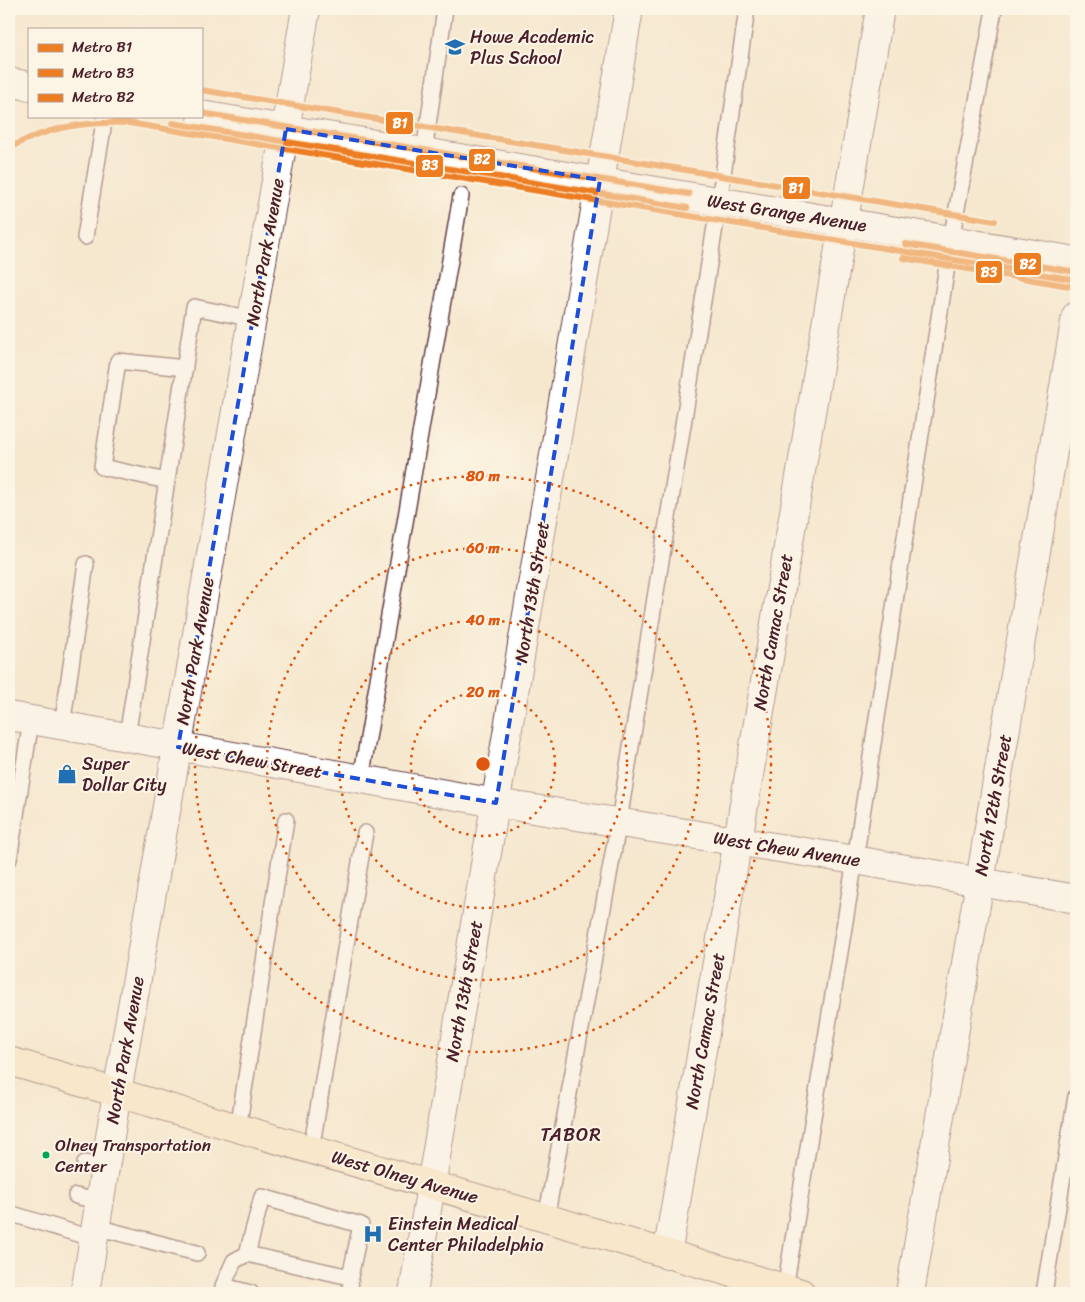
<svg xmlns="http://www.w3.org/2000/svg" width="1085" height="1302" viewBox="0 0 1085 1302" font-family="Sriracha,sans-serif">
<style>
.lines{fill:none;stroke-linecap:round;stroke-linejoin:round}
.lane-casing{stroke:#643d44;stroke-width:18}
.street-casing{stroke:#643d44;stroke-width:30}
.secondary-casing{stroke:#643d44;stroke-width:30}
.lane{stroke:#fff;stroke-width:15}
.street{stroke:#fff;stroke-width:28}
.secondary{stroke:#fbe6c4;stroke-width:28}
.metro-1-casing{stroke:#fcf5e5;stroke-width:10}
.metro-2-casing{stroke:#fcf5e5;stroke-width:10}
.metro-3-casing{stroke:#fcf5e5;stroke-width:10}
.metro-1{stroke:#ec7d21;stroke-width:6}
.metro-2{stroke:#ec7d21;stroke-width:6}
.metro-3{stroke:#ec7d21;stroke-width:6}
.marked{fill:none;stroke:#1d4ed8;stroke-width:4;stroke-dasharray:10 6;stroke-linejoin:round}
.ring{fill:none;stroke:#e0560e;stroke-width:2.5;stroke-dasharray:2.5 5}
.bus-dot{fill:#00a651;stroke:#fcf5e5;stroke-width:2}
.labels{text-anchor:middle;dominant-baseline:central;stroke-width:4;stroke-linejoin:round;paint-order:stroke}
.bus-label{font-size:17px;fill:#4a1f2b;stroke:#fcf5e5;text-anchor:start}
.poi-label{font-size:18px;fill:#4a1f2b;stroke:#fcf5e5;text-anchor:start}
.street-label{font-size:18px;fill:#4a1f2b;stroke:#fcf5e5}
.neighbourhood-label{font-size:19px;letter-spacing:1px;fill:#4a1f2b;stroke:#fcf5e5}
.centre{fill:#e0560e;stroke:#fcf5e5;stroke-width:2.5}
.ring-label{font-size:15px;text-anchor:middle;font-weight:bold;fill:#e0560e;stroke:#fcf5e5;stroke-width:4;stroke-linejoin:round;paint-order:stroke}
.line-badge{stroke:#fcf5e5;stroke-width:2}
.badge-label{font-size:14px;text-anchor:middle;font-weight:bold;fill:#fff}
</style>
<rect width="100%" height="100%" fill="#fcf5e5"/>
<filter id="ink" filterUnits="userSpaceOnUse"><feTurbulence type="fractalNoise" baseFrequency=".02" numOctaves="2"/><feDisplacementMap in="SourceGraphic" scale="10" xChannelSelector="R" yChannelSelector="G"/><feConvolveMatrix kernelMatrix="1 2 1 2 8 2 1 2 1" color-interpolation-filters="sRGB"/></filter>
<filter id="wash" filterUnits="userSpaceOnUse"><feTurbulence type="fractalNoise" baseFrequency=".0096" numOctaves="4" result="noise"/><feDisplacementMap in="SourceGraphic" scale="20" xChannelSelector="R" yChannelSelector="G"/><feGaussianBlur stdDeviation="1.12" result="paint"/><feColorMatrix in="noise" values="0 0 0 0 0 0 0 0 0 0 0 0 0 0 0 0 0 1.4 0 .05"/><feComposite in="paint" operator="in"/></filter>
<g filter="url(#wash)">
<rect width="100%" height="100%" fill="#f6e8cf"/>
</g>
<g filter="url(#ink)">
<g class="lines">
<defs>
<path id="lane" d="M424,152L445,9
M85,237L105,116
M167,481L102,467L118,361L185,368
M62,726L86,564
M127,737L194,307L253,319
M361,779L461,196
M9,859L31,721
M238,1129L286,820
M311,1150L365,833
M85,1163L106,1168
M76,1196L100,1202
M9,1213L94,1239
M546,1219L619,821L719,202L747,9
M96,1227L197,1253
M247,1254L234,1261L223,1286L251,1293
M350,1277L247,1254L262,1197L361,1225L350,1277L351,1293
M785,1289L855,860L951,240L994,10
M1044,1293L1076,1096"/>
<path id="street" d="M9,82L29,86
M201,115L1076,261
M9,716L496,803L855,860L1076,899
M667,1255L880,9
M85,1293L117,1093L306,9
M413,1293L629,9
M910,1293L1076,316"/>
<path id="secondary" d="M9,1061L801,1293"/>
</defs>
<use href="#lane" class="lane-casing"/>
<use href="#street" class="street-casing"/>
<use href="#secondary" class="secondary-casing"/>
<use href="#lane" class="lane"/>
<use href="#street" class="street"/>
<use href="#secondary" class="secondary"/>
<defs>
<path id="metro-1" d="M201,90L995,221
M9,148C48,127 85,121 129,123L1076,280"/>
<path id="metro-2" d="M172,123L687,208
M903,258L1075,287"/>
<path id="metro-3" d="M201,113L689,194
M905,244L1076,272"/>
</defs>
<use href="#metro-1" class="metro-1-casing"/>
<use href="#metro-2" class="metro-2-casing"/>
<use href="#metro-3" class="metro-3-casing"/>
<use href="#metro-1" class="metro-1"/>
<use href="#metro-2" class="metro-2"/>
<use href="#metro-3" class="metro-3"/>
</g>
</g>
<path d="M0 0H1085V1302H0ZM286,129L600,180L496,803L178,747Z" fill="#f6e8cf" fill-opacity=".55" fill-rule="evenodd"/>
<path class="marked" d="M286,129L600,180L496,803L178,747Z"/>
<g class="ring">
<circle cx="483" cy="764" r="72"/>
<circle cx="483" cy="764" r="144"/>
<circle cx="483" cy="764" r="216"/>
<circle cx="483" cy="764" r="288"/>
</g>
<defs>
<symbol id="school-bare" viewBox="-9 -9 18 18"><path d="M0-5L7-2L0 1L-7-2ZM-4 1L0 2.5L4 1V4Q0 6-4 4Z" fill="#1f6fb2" stroke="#fcf5e5" stroke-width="2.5" paint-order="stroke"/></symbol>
<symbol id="shop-bare" viewBox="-9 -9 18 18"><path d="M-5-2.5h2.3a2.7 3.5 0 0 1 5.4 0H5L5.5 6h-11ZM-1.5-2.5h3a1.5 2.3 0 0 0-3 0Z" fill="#1f6fb2" stroke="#fcf5e5" stroke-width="2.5" paint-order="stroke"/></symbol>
<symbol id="hospital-bare" viewBox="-9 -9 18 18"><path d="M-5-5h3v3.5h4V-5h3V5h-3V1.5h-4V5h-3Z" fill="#1f6fb2" stroke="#fcf5e5" stroke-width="2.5" paint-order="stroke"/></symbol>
</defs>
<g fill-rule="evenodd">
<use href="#school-bare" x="441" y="33" width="28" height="28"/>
<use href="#shop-bare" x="53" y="760" width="28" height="28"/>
<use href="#hospital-bare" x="359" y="1220" width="28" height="28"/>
</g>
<circle class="bus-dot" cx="46" cy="1155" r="4.5"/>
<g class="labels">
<g class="bus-label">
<text x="55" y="1145">Olney Transportation<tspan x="55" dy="21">Center</tspan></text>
</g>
<g class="poi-label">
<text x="470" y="37">Howe Academic<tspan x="470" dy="21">Plus School</tspan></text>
<text x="82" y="764">Super<tspan x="82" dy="21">Dollar City</tspan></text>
<text x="388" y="1224">Einstein Medical<tspan x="388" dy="21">Center Philadelphia</tspan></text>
</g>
<g class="street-label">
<text transform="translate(787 213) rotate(9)">West Grange Avenue</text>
<text transform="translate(265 252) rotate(-80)">North Park Avenue</text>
<text transform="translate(532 592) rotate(-81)">North 13th Street</text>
<text transform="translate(773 632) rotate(-80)">North Camac Street</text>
<text transform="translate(195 651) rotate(-80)">North Park Avenue</text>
<text transform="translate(252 760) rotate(10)">West Chew Street</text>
<text transform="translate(993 805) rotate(-80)">North 12th Street</text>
<text transform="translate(787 849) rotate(9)">West Chew Avenue</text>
<text transform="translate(464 991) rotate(-80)">North 13th Street</text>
<text transform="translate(705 1031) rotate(-80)">North Camac Street</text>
<text transform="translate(125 1050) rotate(-80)">North Park Avenue</text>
<text transform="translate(405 1177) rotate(16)">West Olney Avenue</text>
</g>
<g class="neighbourhood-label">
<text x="571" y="1134">TABOR</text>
</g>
</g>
<circle cx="483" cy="764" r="8" class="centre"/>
<g class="ring-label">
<text x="483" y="481">80 m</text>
<text x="483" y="553">60 m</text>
<text x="483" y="625">40 m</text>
<text x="483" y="697">20 m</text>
</g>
<g class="line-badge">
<rect x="385" y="111" width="29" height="24" rx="5" fill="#ec7d21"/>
<rect x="468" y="148" width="28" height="24" rx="5" fill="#ec7d21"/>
<rect x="415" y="154" width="29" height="24" rx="5" fill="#ec7d21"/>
<rect x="782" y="176" width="29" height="24" rx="5" fill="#ec7d21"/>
<rect x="1013" y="252" width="29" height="24" rx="5" fill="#ec7d21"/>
<rect x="975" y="260" width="28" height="24" rx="5" fill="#ec7d21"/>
</g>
<g class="badge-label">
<text x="400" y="128">B1</text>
<text x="482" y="164">B2</text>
<text x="430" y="170">B3</text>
<text x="796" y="193">B1</text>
<text x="1028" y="269">B2</text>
<text x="989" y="277">B3</text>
</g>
<rect width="1085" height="1302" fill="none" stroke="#fcf5e5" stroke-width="30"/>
<rect x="28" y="28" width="175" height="90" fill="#fcf5e5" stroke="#b59f9b"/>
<rect x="38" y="44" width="25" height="8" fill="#ec7d21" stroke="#b59f9b"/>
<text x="72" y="52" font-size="15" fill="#4a1f2b">Metro B1</text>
<rect x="38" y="69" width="25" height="8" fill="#ec7d21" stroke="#b59f9b"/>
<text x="72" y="78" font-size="15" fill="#4a1f2b">Metro B3</text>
<rect x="38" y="94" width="25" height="8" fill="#ec7d21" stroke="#b59f9b"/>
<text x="72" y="102" font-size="15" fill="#4a1f2b">Metro B2</text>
</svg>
